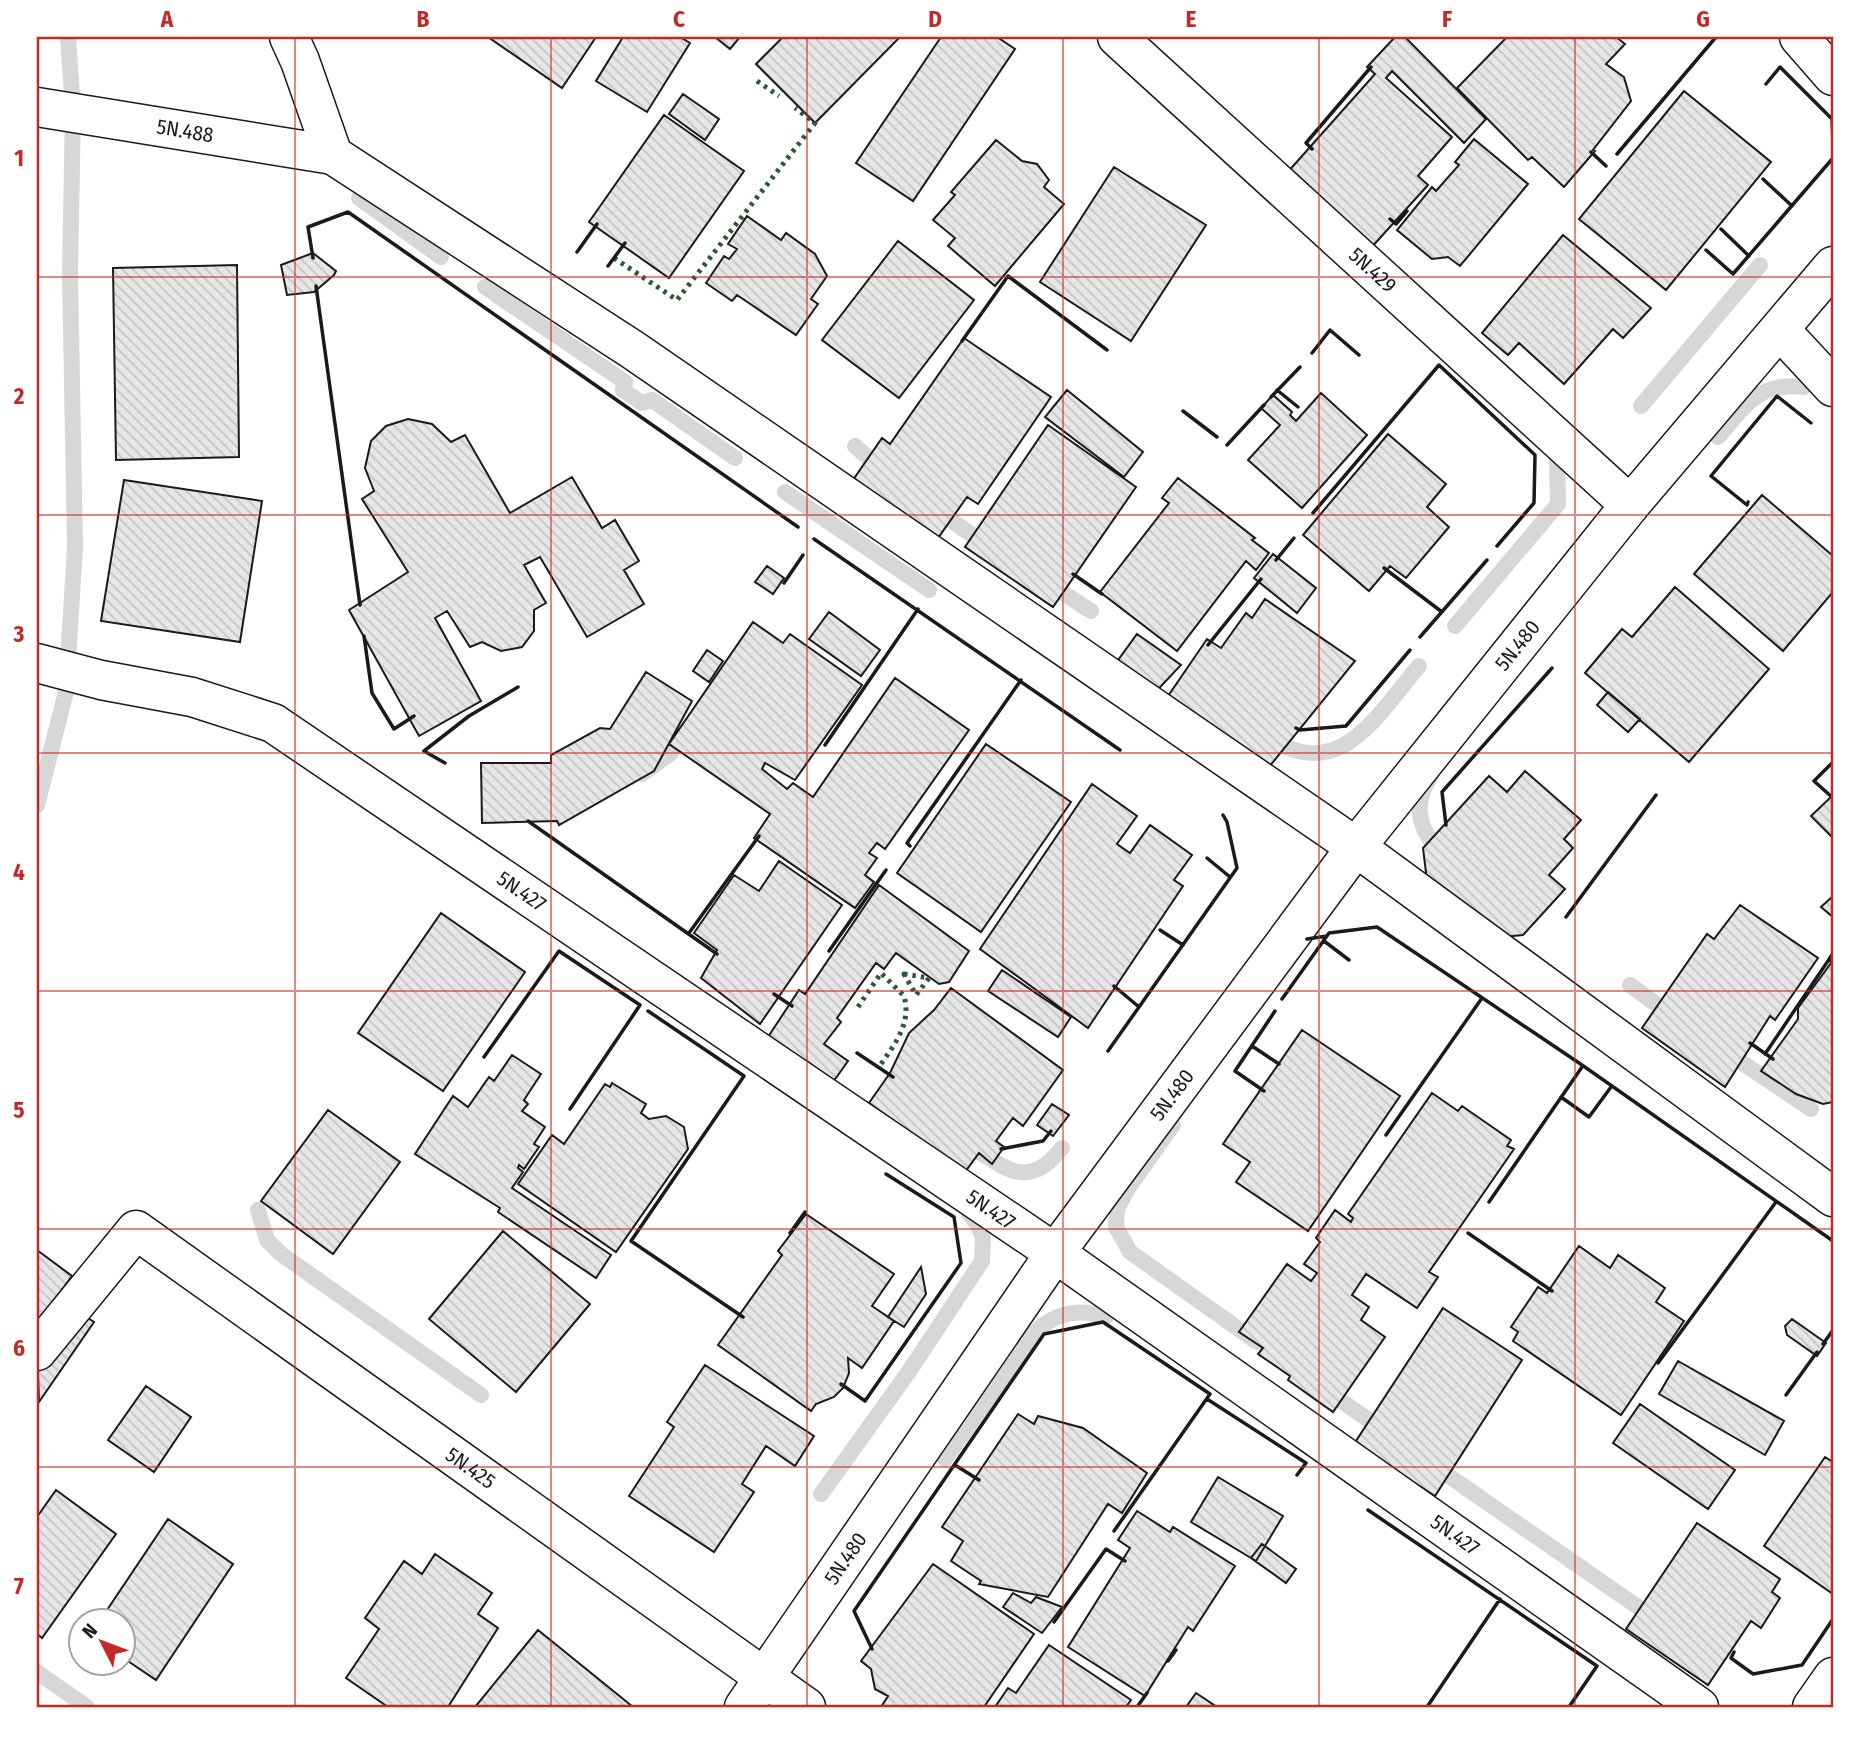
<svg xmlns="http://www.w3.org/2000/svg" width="1870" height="1744" viewBox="0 0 1870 1744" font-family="'Fira Sans Condensed',sans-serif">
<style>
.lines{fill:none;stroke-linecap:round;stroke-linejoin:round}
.stream{stroke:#d7d7d7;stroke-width:16}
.building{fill:url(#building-back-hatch);stroke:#1a1a1a;stroke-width:2}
.street-casing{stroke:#1a1a1a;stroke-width:41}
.street{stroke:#fff;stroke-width:38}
.hedge{stroke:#2b5a34;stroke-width:5;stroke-dasharray:3.5 5;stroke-linecap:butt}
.wall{stroke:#1a1a1a;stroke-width:3.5}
.grid{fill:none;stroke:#c62828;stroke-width:2;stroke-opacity:0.55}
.labels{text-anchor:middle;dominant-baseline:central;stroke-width:5;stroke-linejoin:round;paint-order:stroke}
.street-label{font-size:21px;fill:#1a1a1a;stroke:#fff}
.neatline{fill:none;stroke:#c62828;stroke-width:2.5}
.grid-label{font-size:23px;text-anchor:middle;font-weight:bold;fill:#c62828}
</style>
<defs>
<pattern id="building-back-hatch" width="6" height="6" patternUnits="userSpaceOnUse" patternTransform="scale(1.75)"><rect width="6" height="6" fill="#e6e6e6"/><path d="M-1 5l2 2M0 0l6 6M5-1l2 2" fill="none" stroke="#c5c5c5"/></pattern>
</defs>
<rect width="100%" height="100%" fill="#fff"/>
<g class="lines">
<path class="stream" d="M359,198L441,257
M485,287L625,382L623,390L642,403L652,400L735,458
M1641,406L1760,265
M1718,437C1744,407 1759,381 1804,387
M855,446L883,471
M785,492L929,590
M935,509L988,546
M1046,582L1091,611
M1455,626L1558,504L1557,456
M1267,736C1339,786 1376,716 1419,666
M642,774L671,753
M1430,778C1411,806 1420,836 1446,855
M37,805L66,692L75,547L70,274L73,109L68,37
M1630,985L1675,1018
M1723,1050L1811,1109
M1173,1125L1127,1190L1117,1209L1116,1227L1130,1252L1257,1342
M976,1150C1013,1174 1031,1186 1062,1148
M258,1210L267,1240L281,1254L481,1395
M1324,1389L1386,1432
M945,1459L1036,1331C1056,1313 1080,1308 1106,1317
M1430,1463L1638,1607
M821,1494L910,1370L982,1261L983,1237L977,1224L969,1214
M37,1672L87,1707"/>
</g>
<path class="building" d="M488,37H596L562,88Z
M623,37H680L690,43L647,112L596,81Z
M715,37H740L730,49Z
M783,37H900L815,123L756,64Z
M941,37H997L1015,49L913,201L856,163Z
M1395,37H1405L1486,119L1464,143L1392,71L1386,78L1452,137L1418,176L1428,185L1370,249L1286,174L1375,74L1367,67Z
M1507,37H1616L1625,44L1606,64L1624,77L1631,101L1593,150L1595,151L1564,187L1532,157L1528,160L1457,88Z
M1684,91L1771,162L1666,290L1579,219Z
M683,94L719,119L705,140L669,114Z
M664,115L744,171L669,278L589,222Z
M1474,139L1528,184L1460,266L1448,257L1432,259L1397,230L1432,187L1436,191L1459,165L1455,162Z
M996,140L1022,161L1037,164L1049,180L1044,187L1064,204L995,286L948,246L955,238L933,220L955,195L951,192Z
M1114,167L1206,225L1131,341L1040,282Z
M747,216L781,240L786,233L815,254L827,276L811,299L818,304L796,335L737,295L732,301L706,283L724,256L729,259L737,249L728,244Z
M1563,235L1651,308L1623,338L1613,329L1564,384L1519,343L1508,355L1482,333Z
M898,241L974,300L899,398L822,340Z
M313,253L336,271L334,275L314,292L287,295L281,265Z
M237,265L239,457L116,460L113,268Z
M964,338L1051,397L978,504L967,497L938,538L853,480L882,438L890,444Z
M1067,390L1143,452L1124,477L1045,417Z
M1321,393L1367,435L1302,508L1248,460L1280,425L1261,408L1273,395L1292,412L1290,415L1296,421Z
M408,419L432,424L451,442L465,435L510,513L572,477L602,528L615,520L639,561L624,570L644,604L587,637L540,557L524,565L546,603L534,610V631L522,647L501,651L482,642L470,647L447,611L435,618L481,701L419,736L349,610L408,572L362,499L374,491L365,468L371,441L386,426Z
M1048,425L1136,487L1053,607L965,547Z
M1388,434L1446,484L1427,507L1449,527L1406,578L1390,566L1369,591L1303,535Z
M1178,478L1255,538L1252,540L1269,553L1256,570L1246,561L1177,651L1100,592L1169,503L1162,498Z
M124,480L262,501L240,642L101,621Z
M1762,495L1833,556V592L1783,651L1694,574Z
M1273,554L1316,588L1297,613L1254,578Z
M767,566L784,578L773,594L755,582Z
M1675,587L1769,669L1689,762L1585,673L1622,629L1632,637Z
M1265,599L1355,661L1269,767L1164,702L1207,639L1221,648L1246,613L1252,618Z
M829,612L880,650L861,676L809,639Z
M753,622L783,643L790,634L862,685L795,780L765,763L762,769L787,789L793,783L813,797L895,678L969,730L885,849L877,843L869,853L877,858L865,875L874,882L855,908L754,838L770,814L669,744Z
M1137,634L1181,665L1147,701L1108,674Z
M707,650L723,661L709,682L693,671Z
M646,672L692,701L654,771L559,825L557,821L482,823L481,763H551V755L600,728L610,729Z
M1608,692L1640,719L1628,732L1597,705Z
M986,744L1071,802L981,932L897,873Z
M1525,771L1581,820L1564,839L1573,848L1549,875L1565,889L1523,935L1493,938L1427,881L1423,848L1489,776L1507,792Z
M1092,784L1137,816L1117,844L1130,853L1150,825L1192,855L1174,880L1183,886L1088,1028L980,949Z
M1833,795V838L1811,816Z
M779,861L842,905L760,1024L701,978L717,950L694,933L734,875L759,891Z
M879,885L969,951L949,982L939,984L896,953L884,969L876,963L837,1018L841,1022L824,1044L848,1061L826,1092L760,1049L799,990L805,994Z
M1833,896V917L1821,907Z
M1740,905L1818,958L1775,1020L1770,1016L1725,1087L1642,1028L1707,934L1714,939Z
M441,913L525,972L443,1091L358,1033Z
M1833,952V1102L1823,1104L1796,1094L1761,1071L1798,1019V1008L1831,963L1829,958Z
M1002,970L1071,1017L1058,1037L988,991Z
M951,988L1063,1070L1023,1126L1013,1118L996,1141L1004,1147L992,1164L979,1153L965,1172L869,1103L890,1073L909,1033L934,1010Z
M1302,1030L1400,1096L1308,1231L1236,1182L1250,1162L1223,1144Z
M512,1055L541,1074L524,1100L528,1104L522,1111L545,1127L534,1144L539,1147L524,1169L519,1165L518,1168L523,1172L512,1188L611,1255L596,1278L498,1212L500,1208L415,1154L453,1096L468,1107L489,1077L494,1081Z
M612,1083L646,1104L641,1113L649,1119L666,1116L684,1127L688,1149L616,1252L518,1184L552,1135L564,1144L605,1084L610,1087Z
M1432,1093L1458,1111L1462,1106L1511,1140L1507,1146L1514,1149L1429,1272L1438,1277L1417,1308L1366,1274L1352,1295L1369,1307L1361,1320L1385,1337L1333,1412L1288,1380L1290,1376L1258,1354L1263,1348L1239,1332L1287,1264L1311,1281L1317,1273L1304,1264L1320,1242L1316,1238L1335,1210L1351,1222L1353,1218L1348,1214Z
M1052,1104L1069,1115L1053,1136L1037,1125Z
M328,1110L400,1162L333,1254L261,1201Z
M806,1214L894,1274L872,1306L894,1321L862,1368L848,1358L849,1373L843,1388L834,1397L816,1404L811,1411L718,1345L782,1255L778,1251Z
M503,1231L590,1304L516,1392L429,1319Z
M1579,1246L1610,1268L1618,1255L1665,1288L1656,1302L1684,1321L1621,1415L1513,1341L1518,1332L1511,1327L1538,1287L1547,1293Z
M37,1250L72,1276L37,1323Z
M921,1267L926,1294L904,1327L888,1317Z
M67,1304L94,1322L39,1402L37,1348Z
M1443,1308L1522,1360L1435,1496L1354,1444Z
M1792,1319L1826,1343L1817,1356L1787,1335L1785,1326Z
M1678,1361L1784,1421L1765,1455L1659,1394Z
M705,1365L814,1436L795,1466L766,1446L742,1484L754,1492L714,1552L629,1496L674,1427L667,1422Z
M146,1386L191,1417L154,1472L108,1440Z
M1640,1404L1735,1470L1708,1509L1613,1443Z
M1018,1414L1034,1424L1038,1416L1083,1428L1147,1473L1122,1513L1108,1504L1048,1597L979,1584L981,1581L951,1561L963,1541L942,1527Z
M1825,1457L1833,1462V1594L1764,1546Z
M1218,1477L1283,1516L1256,1561L1191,1522Z
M56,1490L116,1534L42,1638L37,1634V1517Z
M1137,1511L1170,1532L1173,1527L1235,1566L1193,1631L1188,1627L1145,1696L1068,1647L1130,1548L1118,1540Z
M168,1519L233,1564L156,1680L122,1657V1622H99Z
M1697,1523L1780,1579L1772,1592L1780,1598L1761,1628L1751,1621L1708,1685L1626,1629Z
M1262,1544L1296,1569L1286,1583L1251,1558Z
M435,1554L492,1593L478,1614L498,1628L448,1707H388L346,1678L379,1629L365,1618L404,1561L422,1574Z
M933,1564L1034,1634L984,1707H881L888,1696L875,1689L871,1669L861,1661Z
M1013,1593L1031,1603L1036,1597L1062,1607L1042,1633L1003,1607Z
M538,1630L633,1707H475Z
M1049,1645L1131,1700L1126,1707H995L1008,1688L1016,1693Z
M1196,1693L1217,1707H1186Z"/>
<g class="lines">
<defs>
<g id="street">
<path d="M289,37L300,61L333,155L633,350L1356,847L1833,1197"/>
<path id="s1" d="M1117,37L1630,505"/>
<path d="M1799,37L1833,76"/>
<path id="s2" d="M37,107L333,155"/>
<path d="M1781,331L1833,387"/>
<path id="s3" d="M37,663L101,680L192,697L273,723L1055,1253L1699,1707"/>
<path id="s4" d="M37,1351L136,1230L806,1707"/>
<path id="s5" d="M744,1707L1055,1253L1356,847L1630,505L1833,266"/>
<path d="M1812,1707L1833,1677"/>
</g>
</defs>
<use href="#street" class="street-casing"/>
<use href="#street" class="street"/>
<path class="hedge" d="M757,81L779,96
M614,258L677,300L815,123L795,108
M904,974L929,978L916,995Z
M858,1007L881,973L904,996C912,1024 894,1045 879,1067"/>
<path class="wall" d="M1766,84L1780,67L1832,119L1833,142
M1312,149L1306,143L1371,67
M1591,152L1606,166
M1617,154L1716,37
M1763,179L1792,206
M1390,219L1396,224L1407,211
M1721,229L1749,256
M1706,250L1733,274L1833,158
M577,252L597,224
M313,258L308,227L348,212L798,527
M608,266L625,243
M316,286L360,605
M962,341L1008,276L1107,350
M1312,353L1330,330L1359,355
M1277,390L1298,407
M1271,397L1300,367
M1183,411L1217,437
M1227,445L1264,405
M1748,502L1747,505L1711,476L1777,396L1811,423
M1313,513L1439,365L1535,455L1534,503L1497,546
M814,539L1120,750
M1276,560L1294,538
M1384,568L1442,612
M1073,574L1102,594
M784,583L803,555
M364,636L372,693L394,729L414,716
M1420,637L1487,560
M1208,645L1261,579
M1296,728L1300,730L1346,726L1410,650
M825,745L918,609
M424,751L469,716L518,687
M424,751L445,763
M1833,762L1814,781L1833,798
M528,821L717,954
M1446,825L1442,792L1552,668
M910,846L907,843L1021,680
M1207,858L1230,877
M1566,917L1656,795
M1160,930L1183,945
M689,933L759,836
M1307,939L1327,936
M1324,941L1349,960
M829,951L886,870
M1114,986L1139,1007
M774,994L792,1006
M1282,999L1329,933L1377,927L1582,1065L1833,1241
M648,1011L744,1076L631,1241L743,1317
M1750,1043L1773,1059
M1252,1046L1279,1064
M1108,1051L1237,868L1227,822L1223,815
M857,1053L893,1077
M1765,1054L1832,955
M484,1057L559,951L640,1005L570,1109
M1264,1091L1235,1071L1275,1011
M1561,1097L1589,1117L1611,1087
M1386,1135L1482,998
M1001,1149L1043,1141L1051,1131
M1489,1202L1582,1067
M790,1233L805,1212
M1468,1233L1552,1291
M1823,1344L1833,1330
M1658,1363L1776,1202
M841,1384L865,1401L961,1263L954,1217L886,1174
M1786,1395L1817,1352
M1207,1399L1306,1463L1297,1475
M955,1465L979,1480
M1368,1510L1597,1666L1569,1707
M1054,1622L1106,1549L1125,1561
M872,1649L854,1611L1044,1334L1103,1322L1210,1394L1114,1531
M1734,1652L1731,1658L1753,1674L1802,1665L1833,1619
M1168,1661L1176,1650
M1137,1707L1147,1693
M1427,1707L1500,1599"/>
</g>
<path class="grid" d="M295,37V1707M551,37V1707M807,37V1707M1063,37V1707M1319,37V1707M1575,37V1707M37,277H1833M37,515H1833M37,753H1833M37,991H1833M37,1229H1833M37,1467H1833"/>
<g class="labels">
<g class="street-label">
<text stroke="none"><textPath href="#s2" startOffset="150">5N.488</textPath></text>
<text stroke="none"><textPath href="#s1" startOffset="346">5N.429</textPath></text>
<text stroke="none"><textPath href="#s5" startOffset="1314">5N.480</textPath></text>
<text stroke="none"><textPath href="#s3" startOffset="544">5N.427</textPath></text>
<text stroke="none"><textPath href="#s5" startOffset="747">5N.480</textPath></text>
<text stroke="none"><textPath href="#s3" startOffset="1111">5N.427</textPath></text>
<text stroke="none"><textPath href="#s4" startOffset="567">5N.425</textPath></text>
<text stroke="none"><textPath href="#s3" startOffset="1678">5N.427</textPath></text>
<text stroke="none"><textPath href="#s5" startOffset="180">5N.480</textPath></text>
</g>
</g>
<rect width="1870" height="1744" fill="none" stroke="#ffffff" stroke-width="77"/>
<g transform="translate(102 1642) rotate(312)"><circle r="33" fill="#ffffff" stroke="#a3a3a3" stroke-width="2"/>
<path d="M0-5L12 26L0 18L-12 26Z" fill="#c62828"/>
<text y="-10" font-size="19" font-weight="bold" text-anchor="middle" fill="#1a1a1a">N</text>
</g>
<rect x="38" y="38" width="1794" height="1668" class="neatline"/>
<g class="grid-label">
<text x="167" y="27">A</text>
<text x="423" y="27">B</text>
<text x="679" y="27">C</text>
<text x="935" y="27">D</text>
<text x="1191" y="27">E</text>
<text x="1447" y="27">F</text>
<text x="1703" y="27">G</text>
<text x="19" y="166">1</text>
<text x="19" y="404">2</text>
<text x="19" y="642">3</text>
<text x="19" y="880">4</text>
<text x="19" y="1118">5</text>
<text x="19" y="1356">6</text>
<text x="19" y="1594">7</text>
</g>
</svg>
